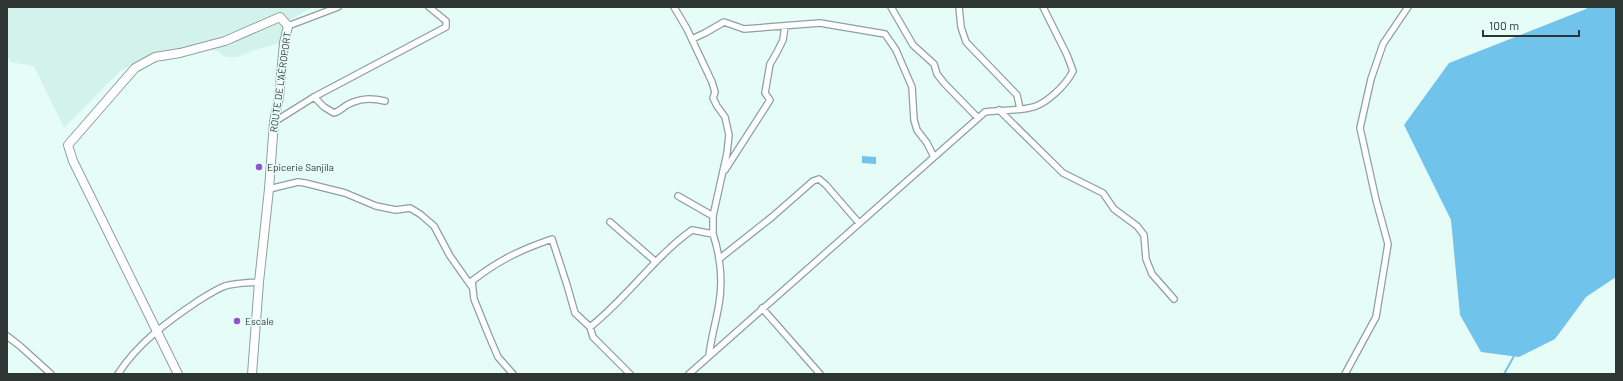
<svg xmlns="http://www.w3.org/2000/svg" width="1623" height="381" viewBox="0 0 1623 381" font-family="Barlow,sans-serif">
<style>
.built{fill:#d3f2ec}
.water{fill:#70c3eb}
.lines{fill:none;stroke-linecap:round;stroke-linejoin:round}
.stream{stroke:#70c3eb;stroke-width:2}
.street-casing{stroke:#8da19d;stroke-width:8}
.secondary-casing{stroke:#8da19d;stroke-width:10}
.street{stroke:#fff;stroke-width:5.5}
.secondary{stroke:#fff;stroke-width:8}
.poi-dot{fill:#9154cb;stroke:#e6fcf7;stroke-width:1.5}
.labels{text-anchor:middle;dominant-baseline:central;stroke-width:3;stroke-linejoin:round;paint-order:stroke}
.street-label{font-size:10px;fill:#2e3634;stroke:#e6fcf7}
.poi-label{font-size:10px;fill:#2e3634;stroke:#e6fcf7;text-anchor:start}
</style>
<rect width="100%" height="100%" fill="#e6fcf7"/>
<path class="built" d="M7,7H313L288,21L280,43L258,49L237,57H226L209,47L153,54L120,71L64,128L34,66L10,62L7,55Z"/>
<path class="water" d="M1588,7H1616V277L1586,297L1555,339L1519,357L1481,352L1460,315L1451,220L1404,125L1449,63L1586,9Z
M862,156L876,157V164L862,163Z"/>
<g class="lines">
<path class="stream" d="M1504,374L1514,356"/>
<defs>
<path id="street" d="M674,7L687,29L712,82L715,92L713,98L717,106L725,117L729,135L727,153L713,216V234
M891,7L913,45L934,64L937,74L944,83L978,118
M959,7L961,27L966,42L1017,95L1020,109
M288,26L338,7
M692,39L705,33L724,22L744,29L820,23L885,34L896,50L912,87L914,120L917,130L927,143L934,157
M314,97L324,107L334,113C340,111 342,108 347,105C360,98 371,98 385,101
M999,110L1063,173L1103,193L1114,209L1137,226L1144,235L1146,259L1152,274L1174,299
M274,122L314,97L446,27V21L429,7
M725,170L770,100L765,93L770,64L776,54L783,40L785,26
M269,189L298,182L305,183L345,193L376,206L396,210L410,208L420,214L434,226L450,256L472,287
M678,196L713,216
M610,222L656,262
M719,259L772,217L813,181L819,179L826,185L859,223
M762,308L820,374
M7,336L20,346L51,374
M118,374C137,344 168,321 198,301C206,296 215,290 225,286C236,283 247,283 259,282
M513,374L498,357L489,336L474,299L472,281C499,260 520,250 552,239L567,285L575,313L590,327
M630,374L593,337L590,327C627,298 654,257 692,230L713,234C720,255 723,281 719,304C716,322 711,338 709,356
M689,374L985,112C1000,110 1015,111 1029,108C1045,106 1066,85 1073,71L1067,55L1043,7
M1345,374L1376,317L1388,244L1376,200L1360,128L1371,79L1383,44L1408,7"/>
<path id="secondary" d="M178,374L73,161L68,145L135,68L155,57L180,53L225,41L280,17L288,26L284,43L279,97L274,122L269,189L259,282L252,374"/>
</defs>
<use href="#street" class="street-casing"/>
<use href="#secondary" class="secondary-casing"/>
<use href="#street" class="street"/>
<use href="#secondary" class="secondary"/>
</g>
<g class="poi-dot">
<circle cx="259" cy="167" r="4"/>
<circle cx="237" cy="321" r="4"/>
</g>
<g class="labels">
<g class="street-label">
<text transform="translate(280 82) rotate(-82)">ROUTE DE L'AÉROPORT</text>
</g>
<g class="poi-label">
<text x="267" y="167">Epicerie Sanjila</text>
<text x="245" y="321">Escale</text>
</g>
</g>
<rect width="1623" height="381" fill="none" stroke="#2e3634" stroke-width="16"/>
<path d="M1483 30v6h96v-6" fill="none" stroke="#2e3634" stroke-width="2"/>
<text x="1489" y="30" font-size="12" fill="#2e3634" stroke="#e6fcf7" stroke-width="3" paint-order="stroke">100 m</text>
</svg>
